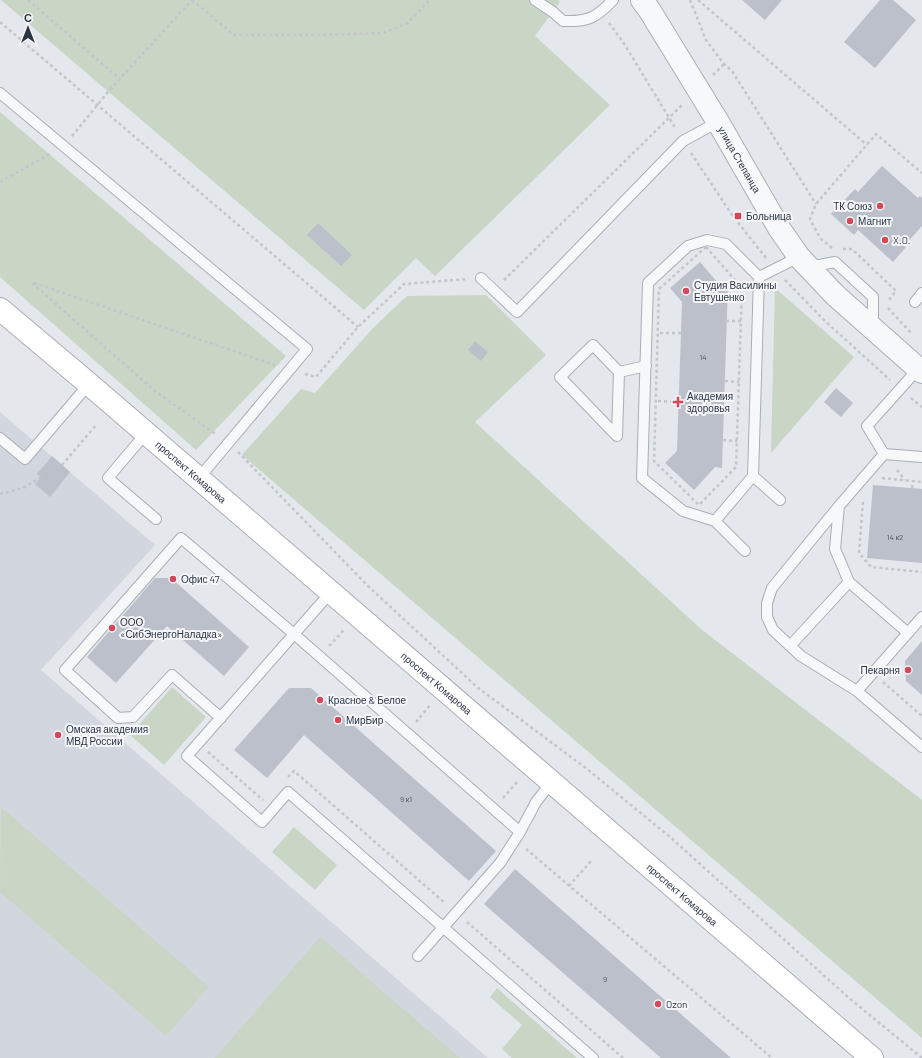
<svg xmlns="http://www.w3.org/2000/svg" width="922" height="1058" viewBox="0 0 922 1058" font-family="Barlow,sans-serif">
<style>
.built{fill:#d2d6de}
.green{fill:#c9d6c5}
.building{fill:#bbc0ca}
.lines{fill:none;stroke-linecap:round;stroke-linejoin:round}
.service-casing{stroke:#a9aeb7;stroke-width:12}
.tertiary-casing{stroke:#a9aeb7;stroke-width:24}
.secondary-casing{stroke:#a9aeb7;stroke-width:24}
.path{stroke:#c2c5cb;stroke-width:2.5;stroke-dasharray:3 3;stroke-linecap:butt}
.service{stroke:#f7f8fa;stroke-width:10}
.tertiary{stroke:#f7f8fa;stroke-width:22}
.secondary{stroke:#fff;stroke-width:22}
.poi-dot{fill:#d1495b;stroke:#f4f6f9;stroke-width:1.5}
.labels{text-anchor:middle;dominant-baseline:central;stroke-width:4;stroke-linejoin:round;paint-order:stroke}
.number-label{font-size:8px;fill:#4f5766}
.street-label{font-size:10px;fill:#2b3445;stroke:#f4f6f9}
.poi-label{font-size:10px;fill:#2b3445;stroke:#f4f6f9;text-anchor:start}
</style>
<rect width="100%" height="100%" fill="#e4e7ec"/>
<path class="built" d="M0,412L155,545L41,670L488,1058H0Z"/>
<path class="green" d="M1,0H558L560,2L535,36L610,105L435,276L416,258L364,310Z
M0,112L286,356L196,450L0,277Z
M775,288L854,357L771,453Z
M486,295L546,355L475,422L701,629L922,800V1038L242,455L301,389L315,393L374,327L407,296Z
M172,687L206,717L164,765L130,735Z
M1,807L209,987L166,1036L0,892Z
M294,827L337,865L315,890L272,852Z
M320,937L460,1058H215Z
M497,988L577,1058H512L502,1049L522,1025L490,997Z"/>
<path class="building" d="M742,0H782L765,20Z
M880,0H893L916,20L875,68L844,42Z
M882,166L918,198L920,196L922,198V226L904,246L906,247L893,262L858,230L854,235L831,214L855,189L858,192Z
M318,223L352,255L341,266L307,235Z
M700,262L718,283L728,284L722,468L715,467L694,490L665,463L677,451L682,302L670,288Z
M475,341L488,352L481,361L468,350Z
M836,388L853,403L841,417L824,402Z
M52,456L70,472L50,497L35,484L41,477L37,474Z
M873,485L922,489V563L867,558Z
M155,578H171L249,647L224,676L167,626L116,683L87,657Z
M922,641V695L906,681L905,661Z
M289,688H311L496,851L469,881L304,735L267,778L234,750Z
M515,869L731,1058H661L492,911L484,904Z"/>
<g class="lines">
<defs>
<path id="service" d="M535,0L553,12L563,21C588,22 596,18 613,0
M0,93L307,349L199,478
M809,267L835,262L873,297V327
M759,277L799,257
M481,278L517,312L683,141L718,122
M915,302L922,293
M593,345L619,372L617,436L560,377Z
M619,372L646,366
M146,433L108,478L156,519
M0,438L25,459L89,384
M884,454L922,457
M753,476L780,500
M839,506L772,588L767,603V617L773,630L801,656L857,691L922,747
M715,521L753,476L759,277L726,244L707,240L688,246L648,283L642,478L683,511L715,521L745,551
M331,592L187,756L262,822L288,792L593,1058
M908,633L849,582L835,549L839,506L884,454L867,426L918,369
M790,646L849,582
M857,691L922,617
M221,718L172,675L133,717L118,718L65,670L181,538L294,634L520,832
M418,956L500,863L520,832L536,802L551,783"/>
<g id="tertiary">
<path id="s1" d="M642,0L650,11L718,122L779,228L799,257L835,295L922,372"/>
</g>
<g id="secondary">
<path id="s2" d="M0,309L89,384L872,1058"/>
</g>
</defs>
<use href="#service" class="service-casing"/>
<use href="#tertiary" class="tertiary-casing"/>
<use href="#secondary" class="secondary-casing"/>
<path class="path" d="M28,0L120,79
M192,0L234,35H320L383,33L408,23L429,0
M690,0L706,40L724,64L732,71L816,204
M698,0L867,145
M0,22L358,327
M609,23L623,42L676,129
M713,75L724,64
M72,136L108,92L192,0
M691,153L732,215L766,258
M0,182L50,154
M706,247L742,288L736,467L699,505L654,461L659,289Z
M832,248L820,238L810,219L816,204L876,134L922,173
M843,249H852L896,291L888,301
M504,280L682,105
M785,280L825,321L890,380
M32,283L155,391L217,435
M34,283L275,365
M888,308L912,334
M726,321H741
M660,333H681
M305,374L316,377L358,327L404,284L467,279
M725,381L739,382
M911,398L922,407
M658,401L678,402
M723,440L737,441
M238,452L368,586L477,687L587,769L670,837L849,998L922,1058
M62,465L97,424
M897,470L905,480
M882,478L922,482
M912,488L913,481
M0,494L23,488L41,477
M863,502L859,553L871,567L922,572
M329,646L344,630
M883,682L922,716
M416,722L431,704
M208,752L263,800
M288,777L294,771L446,904
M503,798L518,781
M526,849L772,1058
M569,886L592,860
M467,922L623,1058"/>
<use href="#service" class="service"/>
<use href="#tertiary" class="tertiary"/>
<use href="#secondary" class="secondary"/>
</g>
<g class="poi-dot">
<circle cx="880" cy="206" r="4"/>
<rect x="734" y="212" width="8" height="8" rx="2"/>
<circle cx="850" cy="221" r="4"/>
<circle cx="885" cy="240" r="4"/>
<circle cx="686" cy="291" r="4"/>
<path d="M676 396h4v4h4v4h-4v4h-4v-4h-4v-4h4z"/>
<circle cx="173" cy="579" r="4"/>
<circle cx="112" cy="628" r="4"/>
<circle cx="908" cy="670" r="4"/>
<circle cx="320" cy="700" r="4"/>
<circle cx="338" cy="720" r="4"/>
<circle cx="58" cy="735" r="4"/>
<circle cx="658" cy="1004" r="4"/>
</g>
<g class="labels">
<g class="number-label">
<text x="703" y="357">14</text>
<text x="895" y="537">14 к2</text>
<text x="406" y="799">9 к1</text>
<text x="605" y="979">9</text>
</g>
<g class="street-label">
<text stroke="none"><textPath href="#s1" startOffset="187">улица Степанца</textPath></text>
<text stroke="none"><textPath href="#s2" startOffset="251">проспект Комарова</textPath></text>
<text stroke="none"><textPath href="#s2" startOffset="575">проспект Комарова</textPath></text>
<text stroke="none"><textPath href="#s2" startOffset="899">проспект Комарова</textPath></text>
</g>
<g class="poi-label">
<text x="872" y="206" text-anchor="end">ТК Союз</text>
<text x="746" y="216">Больница</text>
<text x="858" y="221">Магнит</text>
<text x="893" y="240">X.O.</text>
<text x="694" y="285">Студия Василины<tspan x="694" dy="12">Евтушенко</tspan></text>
<text x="687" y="396">Академия<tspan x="687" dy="12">здоровья</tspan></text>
<text x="181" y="579">Офис 47</text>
<text x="120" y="622">ООО<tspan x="120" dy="12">«СибЭнергоНаладка»</tspan></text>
<text x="900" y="670" text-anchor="end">Пекарня</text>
<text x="328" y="700">Красное &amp; Белое</text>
<text x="346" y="720">МирБир</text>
<text x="66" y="729">Омская академия<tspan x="66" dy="12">МВД России</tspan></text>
<text x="666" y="1004">Ozon</text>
</g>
</g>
<g transform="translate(28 28)" stroke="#f4f6f9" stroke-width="3" paint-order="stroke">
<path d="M0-3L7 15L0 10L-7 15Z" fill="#2b3445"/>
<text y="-6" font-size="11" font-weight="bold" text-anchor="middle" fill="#2b3445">С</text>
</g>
</svg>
